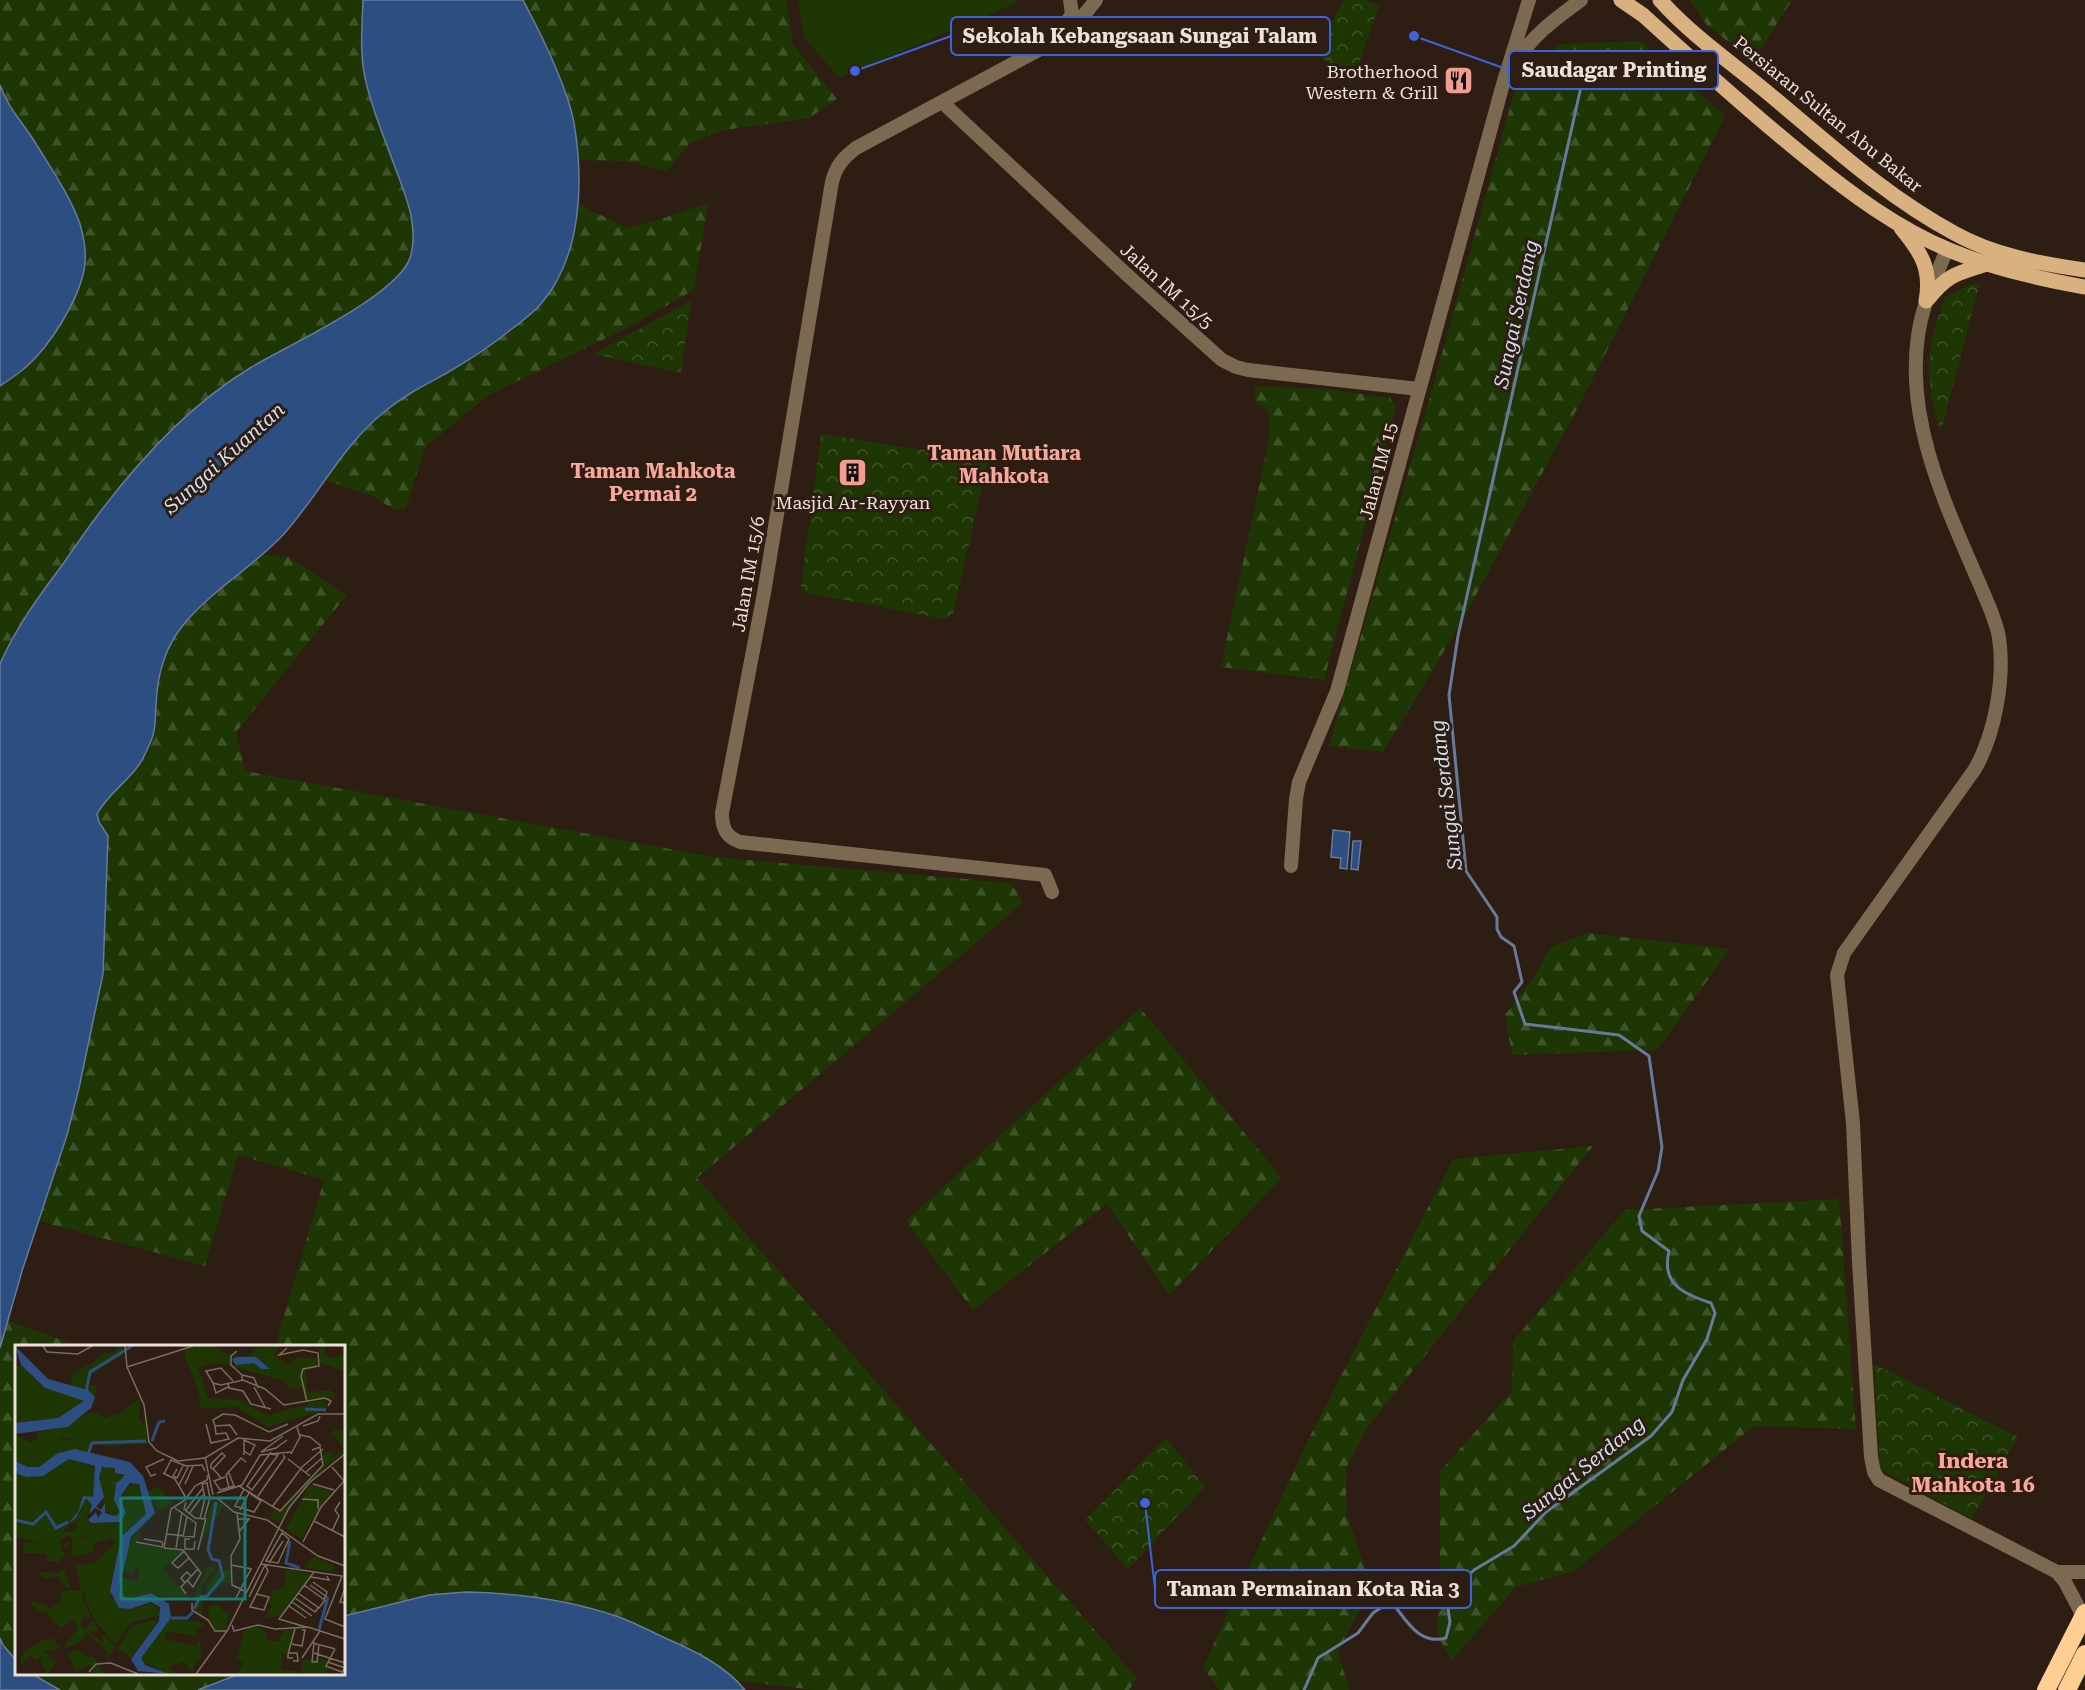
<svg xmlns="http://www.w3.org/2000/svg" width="2085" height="1690" viewBox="0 0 2085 1690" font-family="'Roboto Serif',serif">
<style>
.forest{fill:url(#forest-firs)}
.park{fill:url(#park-crowns)}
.pitch{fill:#1e3604}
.water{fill:#2d4e80;stroke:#677a9b;stroke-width:1.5}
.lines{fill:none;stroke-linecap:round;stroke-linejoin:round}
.stream{stroke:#677a9b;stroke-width:3}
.minor{stroke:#7c6952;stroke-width:14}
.major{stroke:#d9b180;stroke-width:15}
.highway{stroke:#fece93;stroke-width:18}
.labels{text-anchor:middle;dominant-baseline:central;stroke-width:6;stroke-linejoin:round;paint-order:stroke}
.poi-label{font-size:18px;fill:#ede2db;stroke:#2d1d12;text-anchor:end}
.street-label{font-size:18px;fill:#ede2db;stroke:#2d1d12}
.water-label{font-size:20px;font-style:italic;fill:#d4dfef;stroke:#2d1d12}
.neighbourhood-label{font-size:20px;font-weight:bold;fill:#faa79b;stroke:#2d1d12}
.quarter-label{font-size:21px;font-weight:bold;fill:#faa79b;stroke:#2d1d12}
.inset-river{fill:none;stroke:#2d4e80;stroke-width:3}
.inset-road{fill:none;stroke:#7a6c62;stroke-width:1.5}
.view{fill:#1a7b73;fill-opacity:0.15;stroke:#1a7b73;stroke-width:3}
.inset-edge{fill:none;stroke:#ede2db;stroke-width:3}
.leader{fill:none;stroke:#3c64d8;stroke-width:2}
.callout-dot{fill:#3c64d8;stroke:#2d1d12;stroke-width:2}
.callout{fill:#2d1d12;stroke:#3c64d8;stroke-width:2}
.callout-label{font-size:20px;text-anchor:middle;font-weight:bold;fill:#ede2db}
</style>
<defs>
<pattern id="forest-firs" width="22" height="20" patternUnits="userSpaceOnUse" patternTransform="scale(1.5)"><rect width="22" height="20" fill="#1e3604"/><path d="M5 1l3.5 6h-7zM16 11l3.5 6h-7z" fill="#3f5328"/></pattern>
<pattern id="park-crowns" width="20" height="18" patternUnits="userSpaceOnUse" patternTransform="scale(1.5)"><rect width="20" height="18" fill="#1e3604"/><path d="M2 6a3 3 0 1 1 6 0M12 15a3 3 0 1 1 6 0" fill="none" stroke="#3f5328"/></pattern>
</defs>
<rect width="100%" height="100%" fill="#2d1d12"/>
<path class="forest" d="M0,0H363C362,28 360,54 365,81C371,108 382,134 392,159C403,190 419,221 411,255C401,295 286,346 250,368C189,405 139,460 97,516C85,532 74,548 63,564C39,596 16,627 0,664V386C9,380 19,374 27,366C55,341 72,304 84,269L16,116L4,97L0,85Z
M523,0H786L793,44L837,99L809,118L724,130L690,143L667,171L626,161L578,160L574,122L565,90Z
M1690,0H1792L1753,61L1707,25Z
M1641,41L1725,116L1582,400L1457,630L1383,752L1329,746L1430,397L1515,89L1526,74L1561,44Z
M708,203L694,290L623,330L489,395L425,447L406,508L394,510L373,496L325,480L337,461L358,437L383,413L414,390L447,373L513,328L573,239L578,204L627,228L664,218Z
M1255,386L1326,389L1390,398L1396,407L1324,680L1221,667L1270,434L1268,411L1254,401Z
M262,555L287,556L347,595L236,732L245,771L714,857L1011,883L1023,903L697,1178L1137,1678L1129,1690H814L738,1681L713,1663L683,1646L620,1618L588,1608L508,1593L466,1592L429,1595L344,1616V1346H275L324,1180L238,1155L205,1266L39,1221L67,1135L79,1089L103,974L108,836L99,822L97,814C108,792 133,781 143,758C147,750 152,741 154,733C158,713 155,693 159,673C170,620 224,588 262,555Z
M1587,933L1730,949L1657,1050L1512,1055L1505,1015L1534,977L1551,947Z
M1140,1008L1282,1178L1169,1295L1107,1204L973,1310L906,1221Z
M1593,1146L1366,1429L1346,1469V1513L1372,1588L1337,1652L1350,1690H1219L1203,1667L1307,1442L1453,1159Z
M1839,1199L1856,1429L1754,1426L1574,1571L1516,1587L1451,1661L1437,1634L1440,1592V1471L1512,1391L1513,1341L1625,1210Z
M8,1321L79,1346H16V1660L3,1645L0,1638V1348Z
M32,1674H239L198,1690H60Z"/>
<path class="park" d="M1344,0H1366L1379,6L1352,84L1320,56L1319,45Z
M1980,282L1941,431C1929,404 1927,367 1932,338C1935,324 1941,310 1945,297L1966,286Z
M691,301L681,373L593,354Z
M821,434L988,460L953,614L944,619L806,593L801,586Z
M1874,1364L2018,1437L1972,1519L1880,1469Z
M1166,1438L1205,1487L1128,1569L1085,1520Z"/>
<path class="pitch" d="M798,0H1015L1017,3L839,78L804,37Z"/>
<path class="water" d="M363,0H523C541,34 567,86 574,123C584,182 582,257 540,305C533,313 522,321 513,328C492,345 468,361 445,374C423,386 403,396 384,412C342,446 319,495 283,535C253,567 212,590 184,624C164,648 157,675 156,705C155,715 156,726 153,735C151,742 148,748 145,754C134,779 109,791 97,814L99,822L108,836L103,974L79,1088L67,1135L22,1271L0,1348V664C16,627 39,596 63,564C74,548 85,532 97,516C139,460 189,405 250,368C286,346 401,295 411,255C419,221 403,190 392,159C383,135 373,111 367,86C359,58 362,29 363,0Z
M0,85C8,109 26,126 38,147C53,171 71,198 80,224C84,238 87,256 84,270C78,301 50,346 26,367C18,374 9,380 0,386Z
M1333,830L1350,832L1347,869L1340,868L1341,858L1331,857Z
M1353,841H1361L1358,870L1351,869Z
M466,1592C518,1593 570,1600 619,1617C635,1623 650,1631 665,1638C693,1650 726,1666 745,1690H198L239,1674H344V1616L429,1595Z
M0,1638L3,1645L16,1660V1674H32L60,1690H0Z"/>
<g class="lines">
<path class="stream" d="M1304,1690L1318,1658L1358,1633L1373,1613L1385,1605H1394C1408,1623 1420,1645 1446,1638L1450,1622L1447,1602L1461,1582L1474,1570L1514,1546L1546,1512L1651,1436L1672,1412L1683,1380L1707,1339L1715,1313L1711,1303C1683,1294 1661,1284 1669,1251L1642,1231L1639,1216L1658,1171L1662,1147L1649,1056L1619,1035L1525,1024L1514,992L1522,982L1514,946L1501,937L1497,929V917L1466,871L1449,695L1458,636L1587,60"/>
<path class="minor" d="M1063,28L1072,14L1070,0
M1515,64C1531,36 1555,19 1581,0
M943,103L1124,272L1222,360L1236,367L1248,370L1419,389
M1947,249C1936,277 1922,305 1918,336C1904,432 1956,525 1991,611C1994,620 1998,629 1999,638C2005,678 1995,734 1975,769L1844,953L1837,975L1853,1123L1859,1262L1871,1457L1874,1472L1879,1480L2057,1572H2085
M1291,866L1296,799L1299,782L1337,691L1503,84L1529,0
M1052,892L1045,875L740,842C726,837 722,828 722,813L764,593L832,182C836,166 843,158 856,148L1059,39L1075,26L1096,0
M2057,1572L2065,1582L2083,1616"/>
<path class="major" d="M1621,0L1643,15C1697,64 1751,113 1808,159C1851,194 1897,228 1949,250C1992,268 2039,279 2085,287
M1660,0C1691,35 1732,63 1768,93C1827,142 1885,196 1954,233C1993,255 2041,264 2085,270
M1901,228C1921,252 1932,269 1926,301
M1928,299C1949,273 1957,274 1987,264"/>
<path class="highway" d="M2046,1690L2085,1613
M2067,1690L2085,1654"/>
</g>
<defs>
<symbol id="restaurant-square" viewBox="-11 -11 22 22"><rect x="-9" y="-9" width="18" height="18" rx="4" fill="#f59c90" stroke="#2d1d12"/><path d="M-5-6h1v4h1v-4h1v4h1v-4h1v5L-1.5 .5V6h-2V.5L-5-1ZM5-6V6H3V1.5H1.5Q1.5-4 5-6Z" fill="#111"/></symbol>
<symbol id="building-square" viewBox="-11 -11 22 22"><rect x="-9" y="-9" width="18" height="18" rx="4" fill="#f59c90" stroke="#2d1d12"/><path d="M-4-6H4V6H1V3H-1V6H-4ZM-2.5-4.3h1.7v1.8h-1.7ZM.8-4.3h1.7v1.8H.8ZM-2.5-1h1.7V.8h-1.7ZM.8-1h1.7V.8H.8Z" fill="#111"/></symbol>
</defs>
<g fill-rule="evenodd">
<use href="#restaurant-square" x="1442" y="64" width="33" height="33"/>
<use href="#building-square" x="836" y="456" width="33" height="33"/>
</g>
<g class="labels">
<g class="poi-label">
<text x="1438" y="71">Brotherhood<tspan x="1438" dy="21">Western &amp; Grill</tspan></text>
<text x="853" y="502" text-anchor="middle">Masjid Ar-Rayyan</text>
</g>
<g class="street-label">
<text transform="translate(1828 114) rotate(39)">Persiaran Sultan Abu Bakar</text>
<text transform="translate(1167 286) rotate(42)">Jalan IM 15/5</text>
<text transform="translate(1378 471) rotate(-75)">Jalan IM 15</text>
<text transform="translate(748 574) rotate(-80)">Jalan IM 15/6</text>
</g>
<g class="water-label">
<text transform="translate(1516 314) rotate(-78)">Sungai Serdang</text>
<text transform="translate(224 458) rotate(-42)">Sungai Kuantan</text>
<text transform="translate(1446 795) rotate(-97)">Sungai Serdang</text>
<text transform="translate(1583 1468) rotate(-39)">Sungai Serdang</text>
</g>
<g class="neighbourhood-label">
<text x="1004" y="453">Taman Mutiara<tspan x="1004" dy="23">Mahkota</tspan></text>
<text x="653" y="471">Taman Mahkota<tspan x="653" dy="23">Permai 2</tspan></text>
</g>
<g class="quarter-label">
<text x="1973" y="1461">Indera<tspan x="1973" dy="24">Mahkota 16</tspan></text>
</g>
</g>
<g transform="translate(15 1345)">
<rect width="330" height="330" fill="#2d1d12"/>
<path d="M179,1H202L207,8L216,9L215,20L198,18L183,23L193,53L225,55L253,71L287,60L291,63L294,58L310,55L311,65L252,82L222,62L185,64L184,48L170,13V4ZM257,1H264L259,10L274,20L283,12L301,14L303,22H290L292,47L315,45L321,50L315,54L291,55L287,43L276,44L268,36L219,22L217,10L233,11L242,2Z" fill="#1e3604"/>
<path d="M304,1H310V9L317,13L330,8V27L305,18ZM30,43L67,53L69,58L43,73L0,78ZM125,53L124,75L129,79V69L134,99L89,101L85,94L67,92L60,96L48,92L20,101L12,99L23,93V87L53,82L71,69L82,67L89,73L106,68ZM321,84L330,87V108L311,121L264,176L244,171L255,172L260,165L264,168L307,121L308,109L316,106L318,112L330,104L316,88ZM88,121L100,123L102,129L111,131L100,148L106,167L101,171L90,167L84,133ZM119,136L125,142L131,169L106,192L95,246L97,253L115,264L138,258L147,270L115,278L100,300L80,276L72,259L84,244L75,241L68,245L67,251L76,273L69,271L65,279L70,285L77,275L84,285L75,287L88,298L87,289L92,292L100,303L90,317L93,307L73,288L63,298L48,304L63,282L57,275L46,283L31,268L33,264L27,268L14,258L19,255L22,259H35L31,260L33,264L45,258L46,246L66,245L60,215L65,220L80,218L101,196L76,178H101L110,165L105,152ZM295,140L317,146L307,159L289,151ZM144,142L156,159L146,164L141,163L133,146ZM199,156L209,160L185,198L196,159ZM65,181L68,192L79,200L78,207L57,212V195L53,190L45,196L49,199L55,197L52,202L44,198L50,210L42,218L34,207L40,216H32V209L8,208L9,197L28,199L0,192L51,182L48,187L57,186ZM123,186L127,189L121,199L167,207L148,224L174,253L172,256L134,248L114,255L106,251L107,232L122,236L125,224L120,222L118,229L109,226L112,202ZM49,222L56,244L51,243L43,231L28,234L26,229L23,234L25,227L44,228ZM193,222H201L186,241L188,270L181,266L178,253ZM271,224L296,229L265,271L250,273L257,261L253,258L257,246L269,243ZM203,225H216L217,238H210L192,252V241ZM200,259L214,269L210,285H201L194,274L193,262ZM157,272L188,278V282L180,284L183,291L152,287L149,294L181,301L184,292L187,314L181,316L178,328L169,317L153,322L162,329H154L126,316L127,309ZM145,273L116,313L103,303L117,281ZM242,281L250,284L252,296H264L269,285L279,284L274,308L267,309V326L281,325V329H221L229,318L222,312L229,285ZM30,294H38L46,303L29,307L41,316L34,329H27L31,326L26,316L29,312L20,315L16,311L6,320L5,313L11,305ZM63,304L70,311L80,313L90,329H79L78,322L73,320L61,329L53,308ZM292,314L312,316V329H286L287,317Z" fill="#1e3604"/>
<path d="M102,1H107L108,10L73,32L74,40H82L80,52L72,44L56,42V32L66,26L47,33L78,18L95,2L90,10L99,8ZM6,20L30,43L19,60L0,75V22ZM0,89L20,101L37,92L60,96L75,90L85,94L86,100L77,98L74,107L48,106L29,120L16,123L0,116ZM54,114L81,123L78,153L68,151L64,165L52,180L61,173L65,167L67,156L72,153L78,161L71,175L96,193L76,200L59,176L50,184L13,193L0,190V128L28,131ZM75,241L84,244L81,254H74L72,259L68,245Z" fill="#1e3604"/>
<path d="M299,212L320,221L317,227L288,222Z" fill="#1e3604"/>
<path d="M291,149L306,155V161L286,194L271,183Z" fill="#1e3604"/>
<path d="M0,1L33,34L73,45L80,52L76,63L53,82L0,89V78L43,73L69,56L30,43L6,20ZM222,12H241L255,24H246L239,18L221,20L217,14ZM60,104L115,117L128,131L140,168L116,192L104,245L112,255L136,248L154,259L156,273L126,313L130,320L154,329L123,326L116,314L144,276L145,262L136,257L115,264L104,263L95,246L106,192L131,169L124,139L115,138L105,152L111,168L106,177L76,178L73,175L81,167L83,173L87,167L80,163L74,169L77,160L71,153L61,173L52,180L63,167L68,151L78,152L80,121L54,114L28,131L12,132L0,128V116L13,122H24L43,108ZM87,122L100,123V128L110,130L102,138L96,137L101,139L99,155L105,167L101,171L90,168V158L86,165L81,162L89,152L84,133Z" fill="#2d4e80" fill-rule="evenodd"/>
<path class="inset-river" d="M71,47L75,27L117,1M290,64L311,65M137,96L144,77L150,76M73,109L77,98L131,96M0,175L18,179L31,167L41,183L53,177M275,196L271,218L285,223M179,264L185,252L192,251L208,232L204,216L197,214L193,205L201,157M156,273H172L178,267M304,285L313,252"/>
<path class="inset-road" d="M28,1L32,7L63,9L77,1M110,1L112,22L129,60L134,97L142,106L163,116L190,113L223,93L255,96L303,69H330M272,3L264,10L288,5L303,8L304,21L288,24L286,31L292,57M222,6L216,11V20L227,30V35M112,22L178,1M227,30L239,33L243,43M218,36L206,23L191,26L198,38L206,40L228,35L250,44L269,60L310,53L316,56L313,61M198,38L201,48L213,42M213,38L214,43L228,46L236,59L256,64M239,42L250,62M191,79L196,98L214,94L211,88L201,89L200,81M288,81L303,76L305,71M222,90L215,80L200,81L198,75L208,69L220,70L254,87L273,79M285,90L295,92L306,101M268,91L246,107L261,103L272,95M229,106L235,110L240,100L229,95V110M255,109L263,110L237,145L232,141L256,107M276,109L285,92L282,82M190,112L198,150M273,114L295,131M317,122L329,136M162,124L158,131L162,133L168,121M198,124L210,111L207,108L196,119V123L198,124L202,128L206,133M291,127L307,113M148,128L160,134L171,153M141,129L136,131L131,122L149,114M149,129L156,115L171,121L187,120L190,126M210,132L199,136L205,145L219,141L213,126M170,139L178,121M298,139L319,145M164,140L173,122M224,141L265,166L308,120L305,102L297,105M214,143L211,130L226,113L231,117M229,144L246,156L239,167L220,161ZM202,148L227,140L245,110L276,107M243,151L270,112L268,110M202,153L219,167L252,175L303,211L330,221M287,154L303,155V164M171,157L169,164L180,173L189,174L195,153L192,138L187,139M257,162L287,122L308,104M171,165L187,144M225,165L235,146M222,168L225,194L216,211L217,240L232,247M174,169L188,150M185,174L190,153L187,139M223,174H234L224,187M299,176L330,192M317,186L324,171L320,165L325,157M267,188L274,194L263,218L251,216ZM152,189L179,192L181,178L160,163M168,192L172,171M129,194L148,197M175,194H170V204H179L180,196M121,197L147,202L148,198M288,197L306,162L330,135M161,203L167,167M183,205L191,173M169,206L157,218L163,223L174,213M254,218L268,196M246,219L327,231L310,274L330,282M216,220L237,224M296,232L314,235L312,231M172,235L178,242L186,228L168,205L149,203L156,164L170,155L180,141L192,135L193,130M298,237L312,247L309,255M170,238L166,233L172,227L176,231M289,240L311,256M295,240L312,252M330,243L325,257L330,258M283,248L304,263L310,255M171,249L166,242L183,224M241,249L254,252L249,265L235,262L253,226L250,220M234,252L250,220M280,253L300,267L303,263M220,255L236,224M277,257L297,271M177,258V265L193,275L200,286H212M274,261L291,273M0,277V297M217,280L219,286L243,280L260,284L293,282L330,294M291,282L264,274L299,227M277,299L287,301L290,285H287M304,299L302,317H297L299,298L301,299L317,303L320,304M320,304L311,321L327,327L330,323M274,308H282L283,316H278M299,308L330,318M278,313H273V309L280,284M287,313L305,286M313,317L330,323M74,327L81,319L96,318L123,329M181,329L212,286L274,163L294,138L330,109"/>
<path class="view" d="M106,153H230V254H106Z"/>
<rect width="330" height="330" class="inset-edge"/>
</g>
<path class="leader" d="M855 71L951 36M1414 36L1509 70M1145 1503L1155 1589"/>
<g class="callout-dot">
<circle cx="855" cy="71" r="6"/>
<circle cx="1414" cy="36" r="6"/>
<circle cx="1145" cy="1503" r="6"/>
</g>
<g class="callout">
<rect x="951" y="17" width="379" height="38" rx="6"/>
<rect x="1509" y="51" width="209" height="38" rx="6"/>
<rect x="1155" y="1570" width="316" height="38" rx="6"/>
</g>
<g class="callout-label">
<text x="1140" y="43">Sekolah Kebangsaan Sungai Talam</text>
<text x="1614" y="77">Saudagar Printing</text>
<text x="1313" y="1596">Taman Permainan Kota Ria 3</text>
</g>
</svg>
